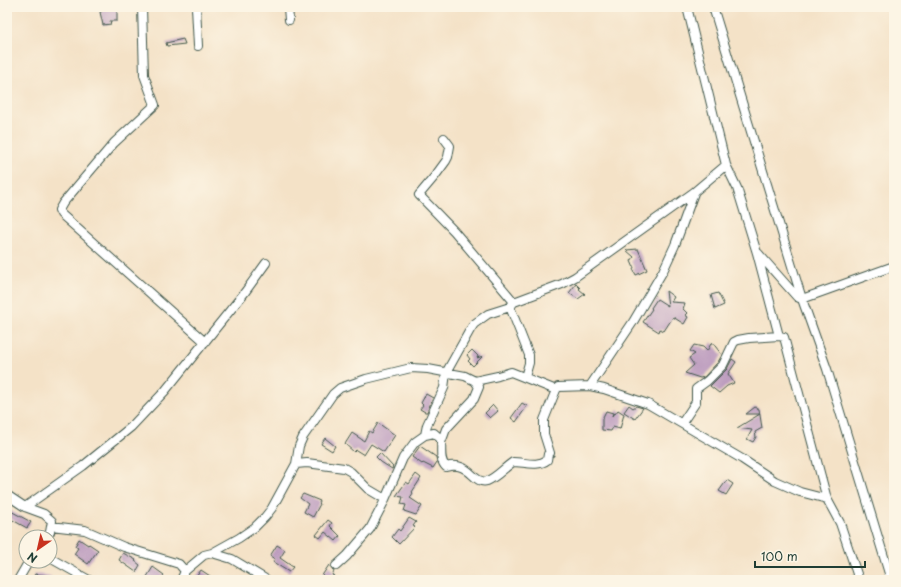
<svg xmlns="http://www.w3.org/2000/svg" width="901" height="587" viewBox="0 0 901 587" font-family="'Playpen Sans',sans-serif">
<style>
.building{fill:#bd9dbf}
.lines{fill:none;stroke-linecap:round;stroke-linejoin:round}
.minor-casing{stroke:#3f564a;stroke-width:10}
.minor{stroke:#fff;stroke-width:8}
</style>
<rect width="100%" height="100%" fill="#fcf5e5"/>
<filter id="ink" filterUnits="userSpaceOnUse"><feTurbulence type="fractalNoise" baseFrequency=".025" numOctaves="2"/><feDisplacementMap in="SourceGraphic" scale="8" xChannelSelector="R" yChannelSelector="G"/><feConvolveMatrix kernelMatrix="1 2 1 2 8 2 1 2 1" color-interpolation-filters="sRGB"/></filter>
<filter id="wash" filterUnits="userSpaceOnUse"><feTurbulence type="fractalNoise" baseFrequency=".012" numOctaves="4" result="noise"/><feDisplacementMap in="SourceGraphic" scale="16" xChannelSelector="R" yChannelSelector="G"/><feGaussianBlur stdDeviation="0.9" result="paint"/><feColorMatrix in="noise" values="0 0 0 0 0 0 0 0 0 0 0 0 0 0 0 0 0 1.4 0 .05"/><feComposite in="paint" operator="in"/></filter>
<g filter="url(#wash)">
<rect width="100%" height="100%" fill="#f4e2c7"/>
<g id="blocks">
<path class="building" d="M100,7H117V21H110L111,24L103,25L100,12L102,11Z
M183,39L185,44L167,46L166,43Z
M638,249L647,270L636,275L633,269L634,268L631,261L634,257L626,250Z
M576,284L580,288L579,289L585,294L578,299L569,293Z
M666,291L674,297L671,302L685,303L683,309L687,313L685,315L688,317L684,324L673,317L664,331L660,329L659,332L643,322L652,309L651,308L657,299L668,306Z
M718,293L724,305L715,309L711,295Z
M712,342L722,355L718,362L704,377L700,378L685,373L694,365L689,358L695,354L690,351L694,345L703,347L707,351Z
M472,350L478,356L477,358L483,356L473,366L468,361L470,359L467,355Z
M732,359L736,362L728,374L734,383L727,386L719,393L710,386L727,369Z
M426,394L433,398L427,412H425L420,409L423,405L421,403Z
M522,403L527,406L516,422L511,418Z
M493,405L498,411L490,418L485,413Z
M629,405L633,408L636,406L643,408L635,419L624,412Z
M755,407L759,409L762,428L755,432L756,437L753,442L747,439L752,430L737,428L760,414H746Z
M618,410L624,414L620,429L613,427L611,431L602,430V419L606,411L613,413L612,416L614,413L615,414Z
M378,423L395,435L384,452L371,444L364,455L356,450L354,452L345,444L352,433L364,441L369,431L372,433Z
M325,438L335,446L332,451L321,444Z
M420,446L436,457L437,462L433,468L423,463L422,464L412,457Z
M380,453L393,467L392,469L381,462L376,457Z
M416,474L421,478L412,492L413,493L410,498L422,506L416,515L404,511L406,505L401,504L403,497L396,496L406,482L409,484Z
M727,480L733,484L726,495L719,491Z
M303,494L320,501L319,503L320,504L313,517L304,512L308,504L300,498Z
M7,509L31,522L27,528L7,517Z
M409,518L416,522L413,526L415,527L399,544L392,537L398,529L400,531Z
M328,520L332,523L330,526L340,536L336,541L325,532L320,538L316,535Z
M79,539L88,545L89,544L98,550L88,564L74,554L78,548L75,546Z
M277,545L285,550L280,558L293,567L289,572L273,562L275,559L270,556Z
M123,553L136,560L135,561L140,565L136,572L119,560Z
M329,565L334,571L332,575L334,576L331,580H319Z
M153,567L164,575L160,580H145Z
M201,570L216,580H194Z
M35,574L51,576V580H32Z"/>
</g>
</g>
<g filter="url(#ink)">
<use href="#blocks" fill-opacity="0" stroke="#3f564a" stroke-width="1"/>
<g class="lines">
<defs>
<path id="minor" d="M142,7L144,75L155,105L114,143L63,203L59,210L61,214L205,342
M196,7L198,46
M288,7L289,20
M687,7L726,165L737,188L757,253L779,336L784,337L827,499L840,523L859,580
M713,7L802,299L827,369L891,580
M444,138L450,146L448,157L446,161L435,176L419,195L454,231L514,302
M758,253L797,297L802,299L894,266
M510,307L529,355V363L525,377
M475,381L498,376L511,372L556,390
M590,386L633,322L663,271L675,245L694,193
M682,423L696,402V389L707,381L723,365L734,342L738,340L749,338L779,336
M425,435L434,433L442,440L441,442C442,450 439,460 446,467C470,460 473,485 487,481C497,477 504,468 513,462C524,462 538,467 547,460L548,454L550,453L544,434V420L556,390L558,387L590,386L604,389L648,404L742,459L775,481L800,492L827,499
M296,464L307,463L344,468L351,472L368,489L385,499
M7,495L25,507L44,514L52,521L50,532L47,537
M25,507L83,466L131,427L165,391L245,292L266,263
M51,526L85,530L124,547L179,564L185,571L204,555L212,553L239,538L255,527L265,517L272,508L296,464L299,446L303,437L333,394L340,388L366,379L411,368L428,369L465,376L475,381L479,387L474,399L446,429L442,440
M212,553L232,559L267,580
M50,558L89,580
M336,566L347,556L370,529L383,504L403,458L415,442L425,435L427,425L444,388L446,373L470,330L474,324L488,314L510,307L514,302L562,284L575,277L694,192L726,165
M18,580L29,561
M181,580L185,571"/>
</defs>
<use href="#minor" class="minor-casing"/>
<use href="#minor" class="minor"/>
</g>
</g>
<rect width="901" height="587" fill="none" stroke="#fcf5e5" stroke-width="24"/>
<g transform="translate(38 549) rotate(214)"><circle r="19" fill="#fcf5e5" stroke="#a4ab9e"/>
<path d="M0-3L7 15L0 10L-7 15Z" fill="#c8321e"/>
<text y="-6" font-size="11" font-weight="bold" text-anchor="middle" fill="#1f3d34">N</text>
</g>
<path d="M755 561v6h110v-6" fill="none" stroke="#1f3d34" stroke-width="2"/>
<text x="761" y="561" font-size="12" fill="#1f3d34" stroke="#fcf5e5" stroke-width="3" paint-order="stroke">100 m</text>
</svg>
